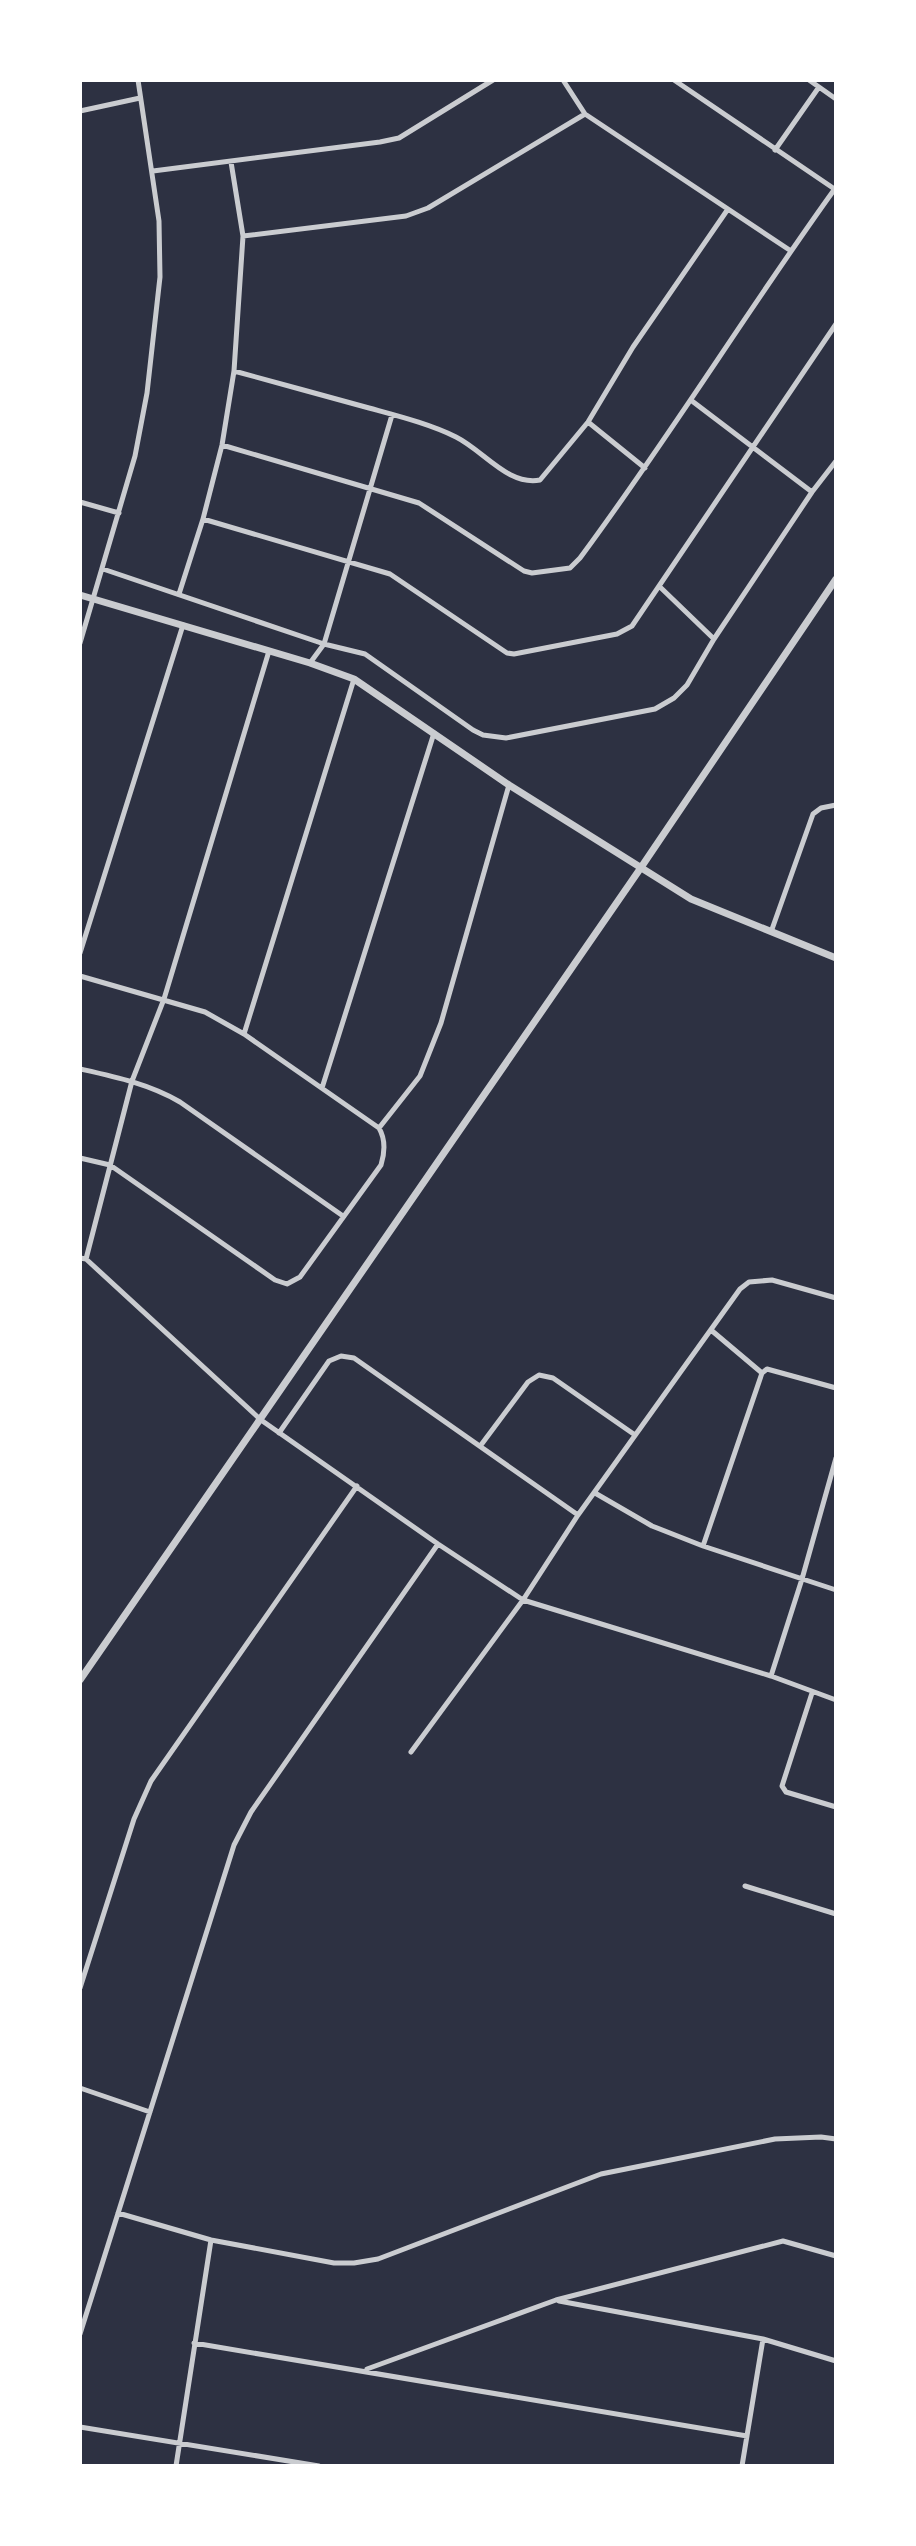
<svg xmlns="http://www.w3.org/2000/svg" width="916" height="2546" viewBox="0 0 916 2546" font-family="'Work Sans',sans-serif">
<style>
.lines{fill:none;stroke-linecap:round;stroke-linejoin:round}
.minor{stroke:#caccd0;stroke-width:5}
.tertiary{stroke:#caccd0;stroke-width:7}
</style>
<rect width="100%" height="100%" fill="#2d3142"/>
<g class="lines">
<path class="minor" d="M563,80L585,114L791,251
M674,80L836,190
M809,80L836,99
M80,111L140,98
M775,150L819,87
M153,171L380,142L399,138L493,80
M243,236L406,216L428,208L585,114
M234,371C279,383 324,396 369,408C398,416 430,424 456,437C484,451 508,486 540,480L588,422L633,347L728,209
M692,401L812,492
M588,422L645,468
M222,445L419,503L524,571L532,573L570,568L580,558C669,438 747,311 834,190
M80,502L119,513
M203,519L390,574L507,653L514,654L617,634L632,626L836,324
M103,569L324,644L365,654L473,730L483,735L506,738L655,709L674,698L687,685L714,639L812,492L836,461
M659,586L714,639
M179,594L203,519L222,445L234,371L243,236L231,162
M80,643L135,456L147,393L160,277L159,221L138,80
M310,663L324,644L392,415
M771,932L813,814L821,808L836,805
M80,953L183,625
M80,976L205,1012L244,1034L379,1128C386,1140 385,1152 381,1165L300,1277L287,1284L275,1280L110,1165L80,1158
M244,1034L354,679
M80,1069C116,1077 149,1084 180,1102L343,1216
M322,1088L434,733
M379,1128L420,1076L441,1023L509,785
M80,1258L86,1259L261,1420L438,1544L523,1600L771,1676L836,1700
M86,1259L132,1081L164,999L269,651
M711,1330L762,1373
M279,1433L329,1361L341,1356L354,1358L578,1515
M481,1445L528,1382L539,1375L553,1378L635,1435
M595,1493L652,1526L703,1546L836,1590
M703,1546L762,1373L767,1369L836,1388
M771,1676L802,1579L836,1458
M812,1693L782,1786L786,1792L836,1807
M411,1752L523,1600L578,1515L740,1289L749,1282L772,1280L836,1298
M745,1886L836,1914
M80,1988L134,1819L151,1781L357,1486
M80,2088L150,2112
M118,2213L211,2240L334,2263H354L378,2259L601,2174L775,2139L821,2137L836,2139
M559,2301L763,2339L836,2361
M80,2334L234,1845L251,1812L438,1544
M194,2343L747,2436
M367,2369L556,2300L783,2241L836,2256
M80,2427L319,2466
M176,2466L211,2240
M742,2466L763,2339"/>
<path class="tertiary" d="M80,595L310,663L354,679L509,785L691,899L836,958
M80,1680L640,869L836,579"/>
</g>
<rect width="916" height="2546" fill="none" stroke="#ffffff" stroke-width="164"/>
</svg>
